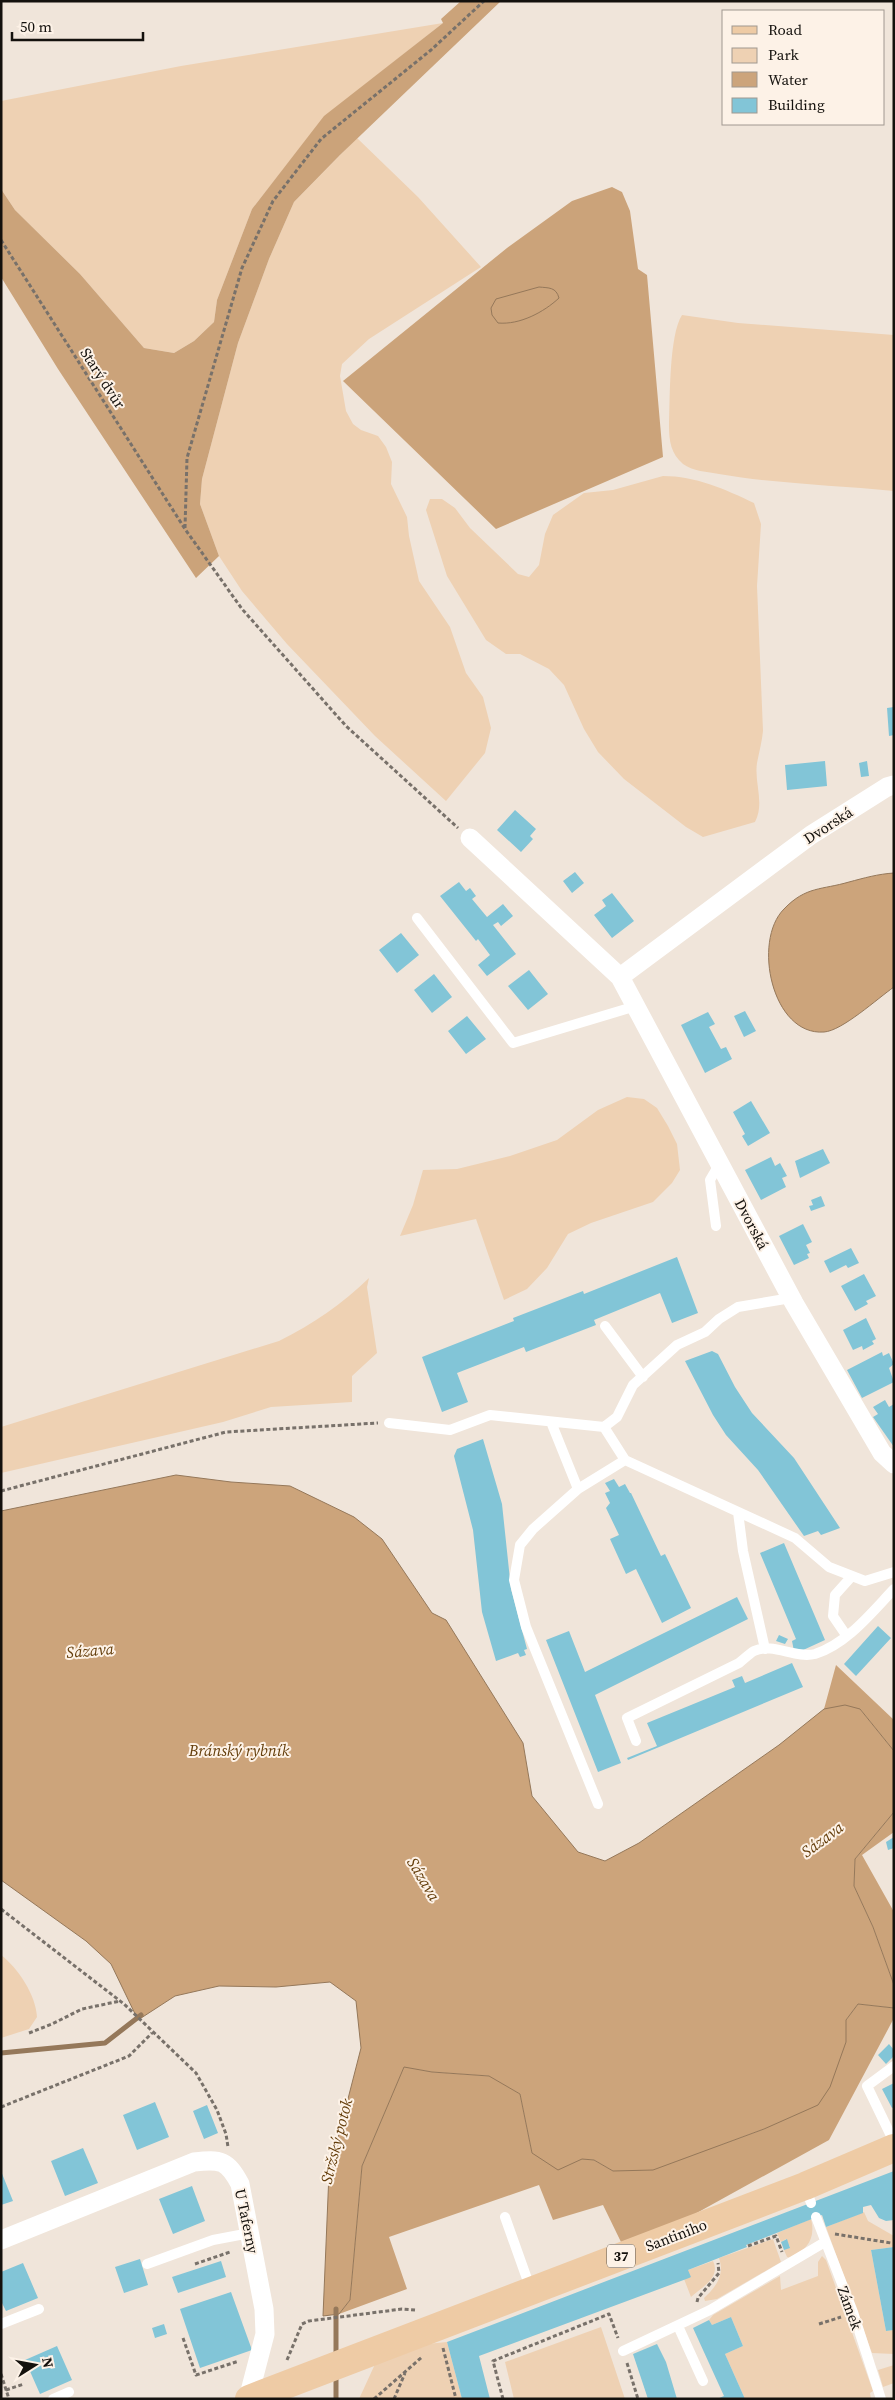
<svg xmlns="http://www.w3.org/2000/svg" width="895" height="2400" viewBox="0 0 895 2400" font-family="'Source Serif 4',serif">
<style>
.green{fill:#eed1b3}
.forest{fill:#cba37a}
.water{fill:#cca47b;stroke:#95785a}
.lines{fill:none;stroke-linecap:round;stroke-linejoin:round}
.stream{stroke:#95785a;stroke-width:5}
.building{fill:#82c5d7}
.path{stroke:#78716a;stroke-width:3;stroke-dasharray:4 2.5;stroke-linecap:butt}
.lane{stroke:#fff;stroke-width:10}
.street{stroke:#fff;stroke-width:19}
.primary{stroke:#eecba5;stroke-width:28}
.labels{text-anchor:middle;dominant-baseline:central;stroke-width:4;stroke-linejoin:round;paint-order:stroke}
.shield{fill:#fdf2e7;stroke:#5a544e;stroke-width:1}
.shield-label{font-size:14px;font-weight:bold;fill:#14110d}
.street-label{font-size:15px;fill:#14110d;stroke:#fdf2e7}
.water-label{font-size:16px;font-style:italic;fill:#643d0a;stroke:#fdf2e7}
</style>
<rect width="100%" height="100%" fill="#f0e5da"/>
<path class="green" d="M443,23L324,117L252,209L217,300L214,322L194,341L174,353L144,348L80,274L15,210L1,189V101L181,66Z
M357,138L418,197L481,267L369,339L342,364L340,376L346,411L353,424L361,430L378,436L386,447L392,462L391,484L407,517L409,536L419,581L450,627L466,673L483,697L491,728L485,753L446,801L375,736L287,644L242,591L219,556L200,504L202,479L238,343L269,259L294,202Z
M682,315L738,323L894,335V491C835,485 777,484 719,474C708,472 692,471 683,464C671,454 669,441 669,426C670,399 669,335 682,315Z
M663,476C695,476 725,489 754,503L761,524L757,586L763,731C762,742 759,752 757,763C754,783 765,803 755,822L703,837L686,827L624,779L598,752L584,729L564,685L549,669L520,654H506L486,640L447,576L426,510L430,499H442L455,508L470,528L518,574L529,577L539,565L545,534L553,515L584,493L613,490Z
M627,1097L644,1099L657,1108L668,1126L677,1144L680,1170L672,1183L653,1202L591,1223L568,1234L547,1268L527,1289L504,1300L476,1219L400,1236L413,1205L423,1170L457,1169L510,1156L557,1140L598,1110Z
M369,1278L367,1287L377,1353L352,1376V1402L271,1407L223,1422L1,1473V1427L279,1341C313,1324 342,1304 369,1278Z
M1,1955C18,1968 36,1995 37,2017L29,2029L1,2038Z
M864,2212L868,2221L894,2236V2247L871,2250L886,2331L894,2330V2354L872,2353L826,2227Z
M811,2219C816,2239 807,2250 790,2258L787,2257L784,2250L790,2247L786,2239L781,2242L777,2233Z
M773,2239L781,2262L717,2299L705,2301L704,2298C716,2287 725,2275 719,2258Z
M822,2256L826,2260L873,2391L870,2393L871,2399H745L725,2354L743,2346L731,2317L712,2325L709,2320L713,2315L780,2276L781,2290L818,2276V2262Z
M713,2261C721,2278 702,2287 691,2297L684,2279L688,2270Z
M601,2327L625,2399H514L505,2362Z
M447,2342L462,2399H359L376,2362L417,2345Z
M894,2365V2383L883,2387L878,2370Z"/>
<path class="forest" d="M461,1H501L340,155L294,202L269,259L238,343L202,479L200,504L219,556L196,578L58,369L1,277V189L15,210L80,274L144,348L174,353L194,341L214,322L217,300L252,209L324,116L443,23L441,19Z
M612,187L622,192L630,211L638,269L647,275L663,457L496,529L343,381L507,248L572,201Z
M836,1665L894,1720V1751L860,1709H824Z
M894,1812V1832L862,1855L894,1912V1985L873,1927L854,1886L855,1859Z
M858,2004L894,2008V2018L829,2140L684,2220L621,2242L603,2205L553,2220L539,2185L389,2237L407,2289L339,2314L350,2300L362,2166L404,2066L432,2072L490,2076L520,2094L532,2153L594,2160L613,2171L723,2144L764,2129L846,2042V2020Z"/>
<path class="water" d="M539,287C549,288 556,287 559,298C544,312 520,325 498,323L492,315L491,308L496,299Z
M894,873V987C878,998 842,1031 824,1032C772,1036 752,941 784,909C806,886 822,890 849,882C864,878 878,874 894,873Z
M176,1475L231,1482L290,1486L354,1517L382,1539L432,1613L446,1620L523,1743L532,1796L578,1852L605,1861L639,1843L779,1745L824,1709L845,1705L860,1709L894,1751V1812L855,1859L854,1886L873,1927L894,1985V2008L858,2004L846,2020V2042L830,2087L818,2105L764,2129L653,2170L613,2171L594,2160L582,2159L558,2170L532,2153L520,2094L489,2076L432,2072L404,2067L362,2166L350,2300L339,2314L323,2316L329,2173L361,2048L356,2001L330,1982L276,1987L219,1986L175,1996L138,2020L111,1964L86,1941L1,1880V1511Z"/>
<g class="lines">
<path class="stream" d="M1,2053L105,2043L141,2015
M336,2356V2309
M336,2399V2374"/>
</g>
<path class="building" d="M894,707V735L889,736L887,708Z
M825,761L827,786L787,790L785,765Z
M867,761L869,776L861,777L859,763Z
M515,810L536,829L530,836L533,839L521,852L497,830Z
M575,872L584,883L572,893L563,881Z
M459,882L466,891L470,888L476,896L472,899L487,917L503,904L513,916L501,926L498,922L493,925L516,954L487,976L478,965L490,955L478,939L476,941L440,896Z
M612,893L634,921L612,938L594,915L606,906L602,900Z
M401,933L419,955L397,973L379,950Z
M529,970L548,994L528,1010L508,986Z
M434,974L452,997L432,1013L414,990Z
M745,1011L756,1031L744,1037L734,1016Z
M708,1012L715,1024L709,1027L721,1049L726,1047L732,1059L705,1073L681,1025Z
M467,1016L486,1039L466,1054L448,1031Z
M751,1101L770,1133L748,1146L742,1136L745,1134L733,1112Z
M823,1149L830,1163L800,1178L795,1161Z
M771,1157L775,1166L780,1163L787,1176L782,1178L786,1187L761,1200L745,1170Z
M821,1196L825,1206L811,1211L809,1206L813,1205L811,1200Z
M803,1224L812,1242L806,1245L810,1253L807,1254L809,1258L794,1265L779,1236Z
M851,1248L859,1263L848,1268L846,1265L830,1273L824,1261Z
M677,1257L698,1313L672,1323L660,1293L594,1320L596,1325L526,1352L524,1347L457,1373L468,1402L442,1412L422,1357L514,1321L513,1318L583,1291L584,1294Z
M864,1274L876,1296L866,1301L868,1304L855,1311L841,1286Z
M866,1318L876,1339L872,1341L874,1344L863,1350L862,1346L853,1350L843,1330Z
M712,1351L718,1354L735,1387L752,1413L794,1458L840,1528L821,1535L818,1531L804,1536L758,1470L726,1435L713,1415L685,1361Z
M882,1352L883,1356L889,1353L894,1364L889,1368L894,1382L862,1398L847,1370Z
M885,1400L889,1407L894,1404V1447L873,1417L878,1414L873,1407Z
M483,1439L502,1504L511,1589L527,1649L524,1650L526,1655L520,1657L518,1653L496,1661L482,1612L473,1530L454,1456L457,1449Z
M614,1479L619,1487L625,1484L630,1493H631L661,1556L665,1554L691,1608L662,1623L636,1569L626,1574L610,1539L619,1535L606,1508L610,1503L605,1493L610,1491L605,1483Z
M784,1543L825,1640L801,1651H794L792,1641L796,1639L760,1553Z
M737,1597L748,1619L595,1695L621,1763L598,1772L546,1640L569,1631L585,1672Z
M878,1626L891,1638L856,1676L844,1664Z
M779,1635L788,1639L785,1644L776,1641Z
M792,1663L803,1687L628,1760L627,1758L657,1746L647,1723L735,1687L732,1680L742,1676L745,1683Z
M894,1837V1848L888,1850L886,1842Z
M889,2044L894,2050V2056L886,2064L878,2055Z
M894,2083V2107L892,2108L882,2089Z
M155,2102L169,2137L137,2150L123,2115Z
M207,2105L218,2133L204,2139L193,2111Z
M83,2148L98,2183L65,2196L51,2161Z
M1,2171L13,2201L1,2205Z
M894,2171V2220L886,2221L879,2218L871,2205L863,2207V2213L826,2227L822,2215L746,2245L747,2247L688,2270L691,2277L689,2278L479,2356L490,2399H462L447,2342Z
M192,2186L205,2221L173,2234L159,2199Z
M787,2239L790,2248L784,2250L781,2242Z
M894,2247V2330L886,2331L871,2250Z
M140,2259L148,2285L124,2293L115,2267Z
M221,2261L226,2277L178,2293L172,2277Z
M23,2263L38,2298L6,2311L1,2301V2272Z
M231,2292L252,2350L200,2368L180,2309Z
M731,2317L743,2346L725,2354L745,2399H717L724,2396L693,2328L709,2320L712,2325Z
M164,2324L167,2334L155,2338L152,2328Z
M657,2344L666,2362L677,2399H648L633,2354Z
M57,2346L72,2380L40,2394L25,2360Z"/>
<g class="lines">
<path class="path" d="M1,240L185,529L242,609L346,726L458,828
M185,528L187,458L242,268L273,201L321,139L431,50L484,1
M1,1491L226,1432L378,1423
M1,1909L124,2004L196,2073L217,2110L226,2134L228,2147
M29,2033L52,2024L82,2009L120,2001
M1,2107L129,2056L152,2033
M835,2234L891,2243
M748,2246L776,2236L782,2252
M195,2264L230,2252
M697,2302L698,2298L719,2273L718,2263
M819,2324L841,2317
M183,2338L196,2375L239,2361
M443,2348L456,2399
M287,2360L302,2324L309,2321L402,2309L415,2310
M627,2363L638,2399
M1,2374L9,2399
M6,2390L24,2384
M374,2399L422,2357
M394,2399L405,2373
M503,2399L493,2361L609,2314L618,2338"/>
<path class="lane" d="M417,918L513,1043L636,1006
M716,1226L710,1180L720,1163
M605,1326L643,1377
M551,1422L578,1489
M389,1423L450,1430L490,1415L604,1427L625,1460L795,1538L829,1567L865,1581L894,1572
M604,1427L617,1417L633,1385L677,1345L705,1332L719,1319L738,1307L791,1298
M738,1512L743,1551L765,1649
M846,1635L833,1616L835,1595L852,1576
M636,1741L627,1718L739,1663C744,1659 749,1654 754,1651C773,1642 795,1659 815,1654C847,1644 872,1612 894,1589
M598,1804L526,1627L514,1580L520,1545L533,1529L578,1489L625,1460
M894,2066L867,2086L894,2142
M805,2186L811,2203
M505,2217L531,2290
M816,2217L853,2312L881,2399
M147,2264L213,2240L250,2233
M1,2324L39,2309
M678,2326L703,2381
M623,2351L710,2310L825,2242
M53,2399L69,2392"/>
<path class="street" d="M470,838L620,977L794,1303L882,1453L894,1464
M620,977L811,835L887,787L894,785
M1,2240L194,2162C221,2159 227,2160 240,2184L264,2309L265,2334L248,2399"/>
<path class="primary" d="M249,2399L805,2186L894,2148"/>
</g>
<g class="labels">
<rect class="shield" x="607" y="2244.5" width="28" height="23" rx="4"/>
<g class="shield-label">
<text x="621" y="2256">37</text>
</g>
<g class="street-label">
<text transform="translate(103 378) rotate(57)">Starý dvůr</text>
<text transform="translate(828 825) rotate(-33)">Dvorská</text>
<text transform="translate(752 1224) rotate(62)">Dvorská</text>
<text transform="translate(247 2221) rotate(78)">U Taferny</text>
<text transform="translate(676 2235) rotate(-21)">Santiniho</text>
<text transform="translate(850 2308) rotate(70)">Zámek</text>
</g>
<g class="water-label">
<text transform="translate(90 1650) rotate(-5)">Sázava</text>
<text x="239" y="1750">Bránský rybník</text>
<text transform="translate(822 1839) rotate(-37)">Sázava</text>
<text transform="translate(424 1879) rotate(59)">Sázava</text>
<text transform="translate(336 2141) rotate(-76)">Stržský potok</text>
</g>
</g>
<rect width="895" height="2400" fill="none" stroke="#14110d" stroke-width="5"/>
<rect x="722" y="10" width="162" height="115" fill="#fdf2e7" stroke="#a09890"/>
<rect x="732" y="26" width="25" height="8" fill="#eecba5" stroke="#a09890"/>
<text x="768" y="35" font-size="15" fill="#14110d">Road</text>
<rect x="732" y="48" width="25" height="15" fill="#eed1b3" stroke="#a09890"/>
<text x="768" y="60" font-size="15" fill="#14110d">Park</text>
<rect x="732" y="72" width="25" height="15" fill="#cca47b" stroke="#a09890"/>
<text x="768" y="85" font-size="15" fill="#14110d">Water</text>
<rect x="732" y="98" width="25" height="15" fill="#82c5d7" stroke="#a09890"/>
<text x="768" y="110" font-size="15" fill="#14110d">Building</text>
<g transform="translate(35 2365) rotate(79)" stroke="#fdf2e7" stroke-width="4" paint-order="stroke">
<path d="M0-4L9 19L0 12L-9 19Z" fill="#14110d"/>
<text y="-8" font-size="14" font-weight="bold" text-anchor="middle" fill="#14110d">N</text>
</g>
<path d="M12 32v8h131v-8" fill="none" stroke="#14110d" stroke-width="2.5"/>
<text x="20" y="32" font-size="15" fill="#14110d" stroke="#fdf2e7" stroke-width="4" paint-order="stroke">50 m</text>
</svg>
